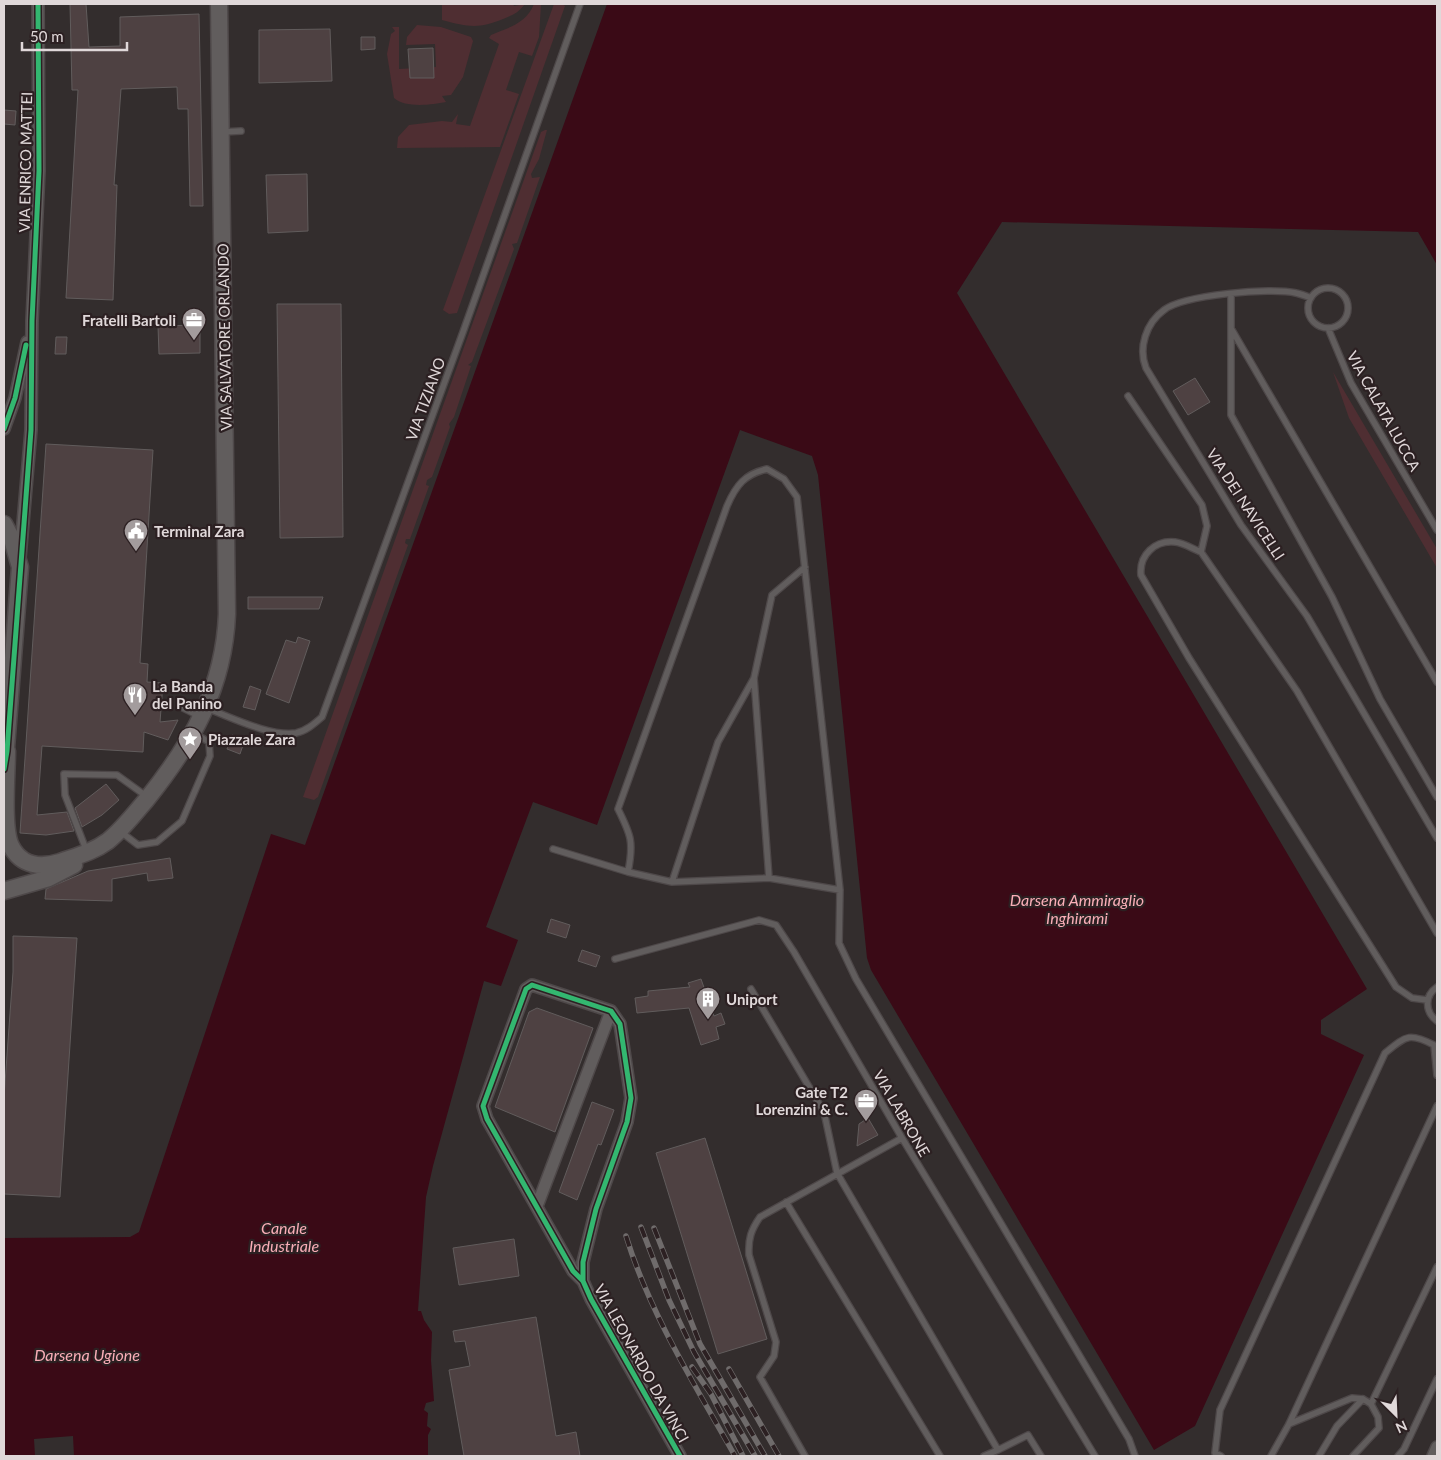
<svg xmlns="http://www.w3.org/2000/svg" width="1441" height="1460" viewBox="0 0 1441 1460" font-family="Lato,sans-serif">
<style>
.green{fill:#4f2e32}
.water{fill:#3a0a16}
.building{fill:#4e4142;stroke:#615c5c}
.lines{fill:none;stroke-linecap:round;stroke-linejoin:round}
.lane-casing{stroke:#4e4849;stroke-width:8}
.street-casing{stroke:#4e4849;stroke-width:14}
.secondary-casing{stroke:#4e4849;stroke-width:19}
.lane{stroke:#615d5d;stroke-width:5.5}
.street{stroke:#615d5d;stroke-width:11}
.secondary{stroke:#615d5d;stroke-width:16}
.rail-casing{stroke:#6f6b6b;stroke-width:5.5}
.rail{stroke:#2c2022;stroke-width:4;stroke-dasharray:11;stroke-linecap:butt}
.cycleway-casing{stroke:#2c2022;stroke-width:8}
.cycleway{stroke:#33b770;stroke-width:5}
.labels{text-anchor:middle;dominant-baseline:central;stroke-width:4.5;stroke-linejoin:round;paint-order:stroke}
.street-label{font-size:15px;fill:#e0d8d9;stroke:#2c2022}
.poi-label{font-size:15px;font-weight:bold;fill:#e0d8d9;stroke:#2c2022;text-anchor:start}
.water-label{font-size:16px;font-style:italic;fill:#f9aeb7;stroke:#2c2022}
</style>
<rect width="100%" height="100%" fill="#332d2d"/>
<path class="green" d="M442,4H513L514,6L525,4C518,13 513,15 503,19C479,29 468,27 442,20Z
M534,4H541L539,37L532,56L519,52L506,90L519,94L500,147L397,148L398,137L409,125L442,121L452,122L458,114L456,124L470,126L499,44L489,38L491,35C509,27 526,24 534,4Z
M554,4H562L565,6L457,313L449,314L443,310Z
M417,25L441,27L471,37L473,41L463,77L451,95L442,96L446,102C431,105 405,108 394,98L387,54L391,34L395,31L392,27H399V69L436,67L435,44L406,45L407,37Z
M545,130H547L539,159L531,174L532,178L540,177L517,243L512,244L514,249L472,362L468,365L471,366L454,417L449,424L450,427L432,477L427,480L426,485L429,486L410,539H406L405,543L408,545L318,797L314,800L303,797L541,132Z
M1333,372L1437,549V568L1349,418Z"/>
<path class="water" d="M607,4H1437V265L1418,232L1002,222L957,293L1367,989L1321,1020V1034L1364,1055L1195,1426L1154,1450L871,970L867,958L818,475L812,456L740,430L597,825L533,802L486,927L518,940L501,986L484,981L433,1166L426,1197L418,1311H421L424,1320L432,1332L431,1360L434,1401L426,1403L424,1410L428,1413L427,1426L431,1429L428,1435V1456H74L73,1436L34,1439L35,1456H4V1238L130,1237L139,1232L271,834L305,845Z"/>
<path class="building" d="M70,4H86L89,47L120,46V17L199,14L203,206H190L188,109H178L177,87L121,89L114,185H117L113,300L66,298L78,90H72Z
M330,29L332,81L259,83V30Z
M361,37H375V49L361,50Z
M433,48L434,78H410L408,49Z
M4,110L16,111L15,125L4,124Z
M307,174L308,231L268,233L266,175Z
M277,304H341L343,537L280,538Z
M200,325V353L159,354L158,326Z
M56,337H67L66,354H55Z
M1195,378L1210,402L1188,415L1173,391Z
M46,444L153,450L140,663L148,664L147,682L163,683L160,722L178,720L168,740L144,732L143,752L42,746L37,815L67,812L74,831L46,835L20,833Z
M248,597H323L319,609H248Z
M298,637L310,641L289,703L266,694L286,640L296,643Z
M250,686L261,690L255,710L243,707Z
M232,735L245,739L240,754L227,749Z
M106,784L119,800L102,815L82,827L75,808Z
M170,858L173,878L148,881L147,873L112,879V901L45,899L46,889L88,871Z
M551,919L570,925L566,938L547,932Z
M13,936L77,938L60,1197L4,1194V1097L13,972Z
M582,950L600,956L596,967L578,961Z
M701,979L714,1016L721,1013L725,1024L716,1027L719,1039L701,1045L689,1008L637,1013L635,998L648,996V991L690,987L688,983Z
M537,1008L593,1028L555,1132L495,1107L529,1012Z
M592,1102L614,1110L601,1145L598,1144L577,1200L559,1192Z
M868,1118L878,1135L857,1146L859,1124Z
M705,1138L767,1339L718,1354L656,1153Z
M514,1239L519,1276L459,1285L453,1248Z
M536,1317L556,1436L576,1432L580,1456H464L449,1370L470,1366L465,1341L455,1342L453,1331Z"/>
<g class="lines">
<defs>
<path id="lane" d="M223,132L241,131
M1308 308a20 20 0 1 1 40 0a20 20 0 1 1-40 0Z
M1231,294V415L1332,597L1380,699L1437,797
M1311,298C1306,296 1301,294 1296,293C1271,287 1183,295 1164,310C1146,323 1138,348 1146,368L1241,525L1307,616L1437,838
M1328,328L1351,383L1437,530
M1232,330L1437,682
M1128,396L1202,505L1207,526L1201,552L1297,691L1437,933
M1201,552C1193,549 1184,543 1175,542C1155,540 1139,555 1141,575L1189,658L1396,987L1412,998L1427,1000
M183,708L199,716
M206,708C231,717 270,737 296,733C306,731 314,724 322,717L463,332L580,4
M121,832L138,845L157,842L182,821L210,756L209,742L194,733
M553,849L628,872L672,882L769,878L840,890
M87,852L65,795L64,774L117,775L146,796
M628,872C634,842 631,835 618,809L727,506C736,485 745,474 767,469L784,479L797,497L840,890L839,943L856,979L1129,1439L1135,1456
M769,878L754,678L772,595L805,567
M672,882L718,742L754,678
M615,959L759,920L776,925L794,952L902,1138L1095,1456
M1437,987C1424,996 1425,1012 1437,1021
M751,989L824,1112L837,1173L998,1450L1028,1435L1041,1456
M786,1202L940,1456
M1289,1424L1352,1398L1363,1399L1371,1404
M805,1456L760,1377L774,1356L776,1342L749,1255C748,1239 751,1230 760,1217L902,1138
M984,1456L998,1450
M1221,1456L1215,1453L1220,1410L1385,1053C1406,1036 1409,1032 1434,1045L1437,1075
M1271,1456L1289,1424L1437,1106
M1319,1456L1337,1426L1363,1399
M1353,1456L1379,1428L1378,1417L1371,1404L1437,1267
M1398,1456L1404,1449L1437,1379"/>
<path id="street" d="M4,429L15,398L27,342
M20,558L31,430L32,321L39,171L38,4
M537,1206L611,1011
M583,1281L573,1271L487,1119L483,1106L526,989L532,985L611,1011L620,1024L631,1098L627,1122L596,1209L583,1262V1281L591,1299L680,1456
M1433,1456L1437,1447"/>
<path id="secondary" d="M4,524L12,539L20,567L5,761
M7,751C7,773 2,828 11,846C21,866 41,868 60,862C77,856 93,852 108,841C123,829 135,813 147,799C192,743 224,688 227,614L219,4
M4,891L49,878L74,865"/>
</defs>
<use href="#lane" class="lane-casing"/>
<use href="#street" class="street-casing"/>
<use href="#secondary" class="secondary-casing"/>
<use href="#lane" class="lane"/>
<use href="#street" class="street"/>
<use href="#secondary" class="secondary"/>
<defs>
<path id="rail" d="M641,1227L669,1300L694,1352L755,1456
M654,1228L700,1344L765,1456
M626,1236C650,1314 695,1385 735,1456
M692,1367L711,1394L743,1456
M729,1369L779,1456"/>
</defs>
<use href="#rail" class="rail-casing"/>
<use href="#rail" class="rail"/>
<defs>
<path id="cycleway" d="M4,429L15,398L26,345
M4,769L7,751L31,430L32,321L39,171L38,4
M583,1281L573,1271L487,1119L483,1106L526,989L532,985L611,1011L620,1024L631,1098L627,1122L596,1209L583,1262V1281L591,1299L680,1456"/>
</defs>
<use href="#cycleway" class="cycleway-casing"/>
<use href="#cycleway" class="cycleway"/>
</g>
<defs>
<symbol id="office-pin" viewBox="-11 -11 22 30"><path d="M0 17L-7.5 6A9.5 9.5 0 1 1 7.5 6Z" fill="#a39c9d" stroke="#2c2022"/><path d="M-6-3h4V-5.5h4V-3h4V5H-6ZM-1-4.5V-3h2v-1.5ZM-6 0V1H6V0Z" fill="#fff"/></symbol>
<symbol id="civic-pin" viewBox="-11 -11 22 30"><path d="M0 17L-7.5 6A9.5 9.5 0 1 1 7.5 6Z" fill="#a39c9d" stroke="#2c2022"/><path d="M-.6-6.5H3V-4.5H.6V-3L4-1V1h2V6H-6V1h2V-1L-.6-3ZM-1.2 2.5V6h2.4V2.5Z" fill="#fff"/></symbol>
<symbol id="restaurant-pin" viewBox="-11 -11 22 30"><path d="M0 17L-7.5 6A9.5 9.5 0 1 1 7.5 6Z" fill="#a39c9d" stroke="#2c2022"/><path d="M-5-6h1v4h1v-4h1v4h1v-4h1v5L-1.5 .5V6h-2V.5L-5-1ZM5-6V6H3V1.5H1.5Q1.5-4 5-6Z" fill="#fff"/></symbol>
<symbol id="sight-pin" viewBox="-11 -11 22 30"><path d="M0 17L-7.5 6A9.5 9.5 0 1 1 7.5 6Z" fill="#a39c9d" stroke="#2c2022"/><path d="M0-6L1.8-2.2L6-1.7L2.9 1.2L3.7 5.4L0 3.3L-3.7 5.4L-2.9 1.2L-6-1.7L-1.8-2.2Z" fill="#fff"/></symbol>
<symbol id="building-pin" viewBox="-11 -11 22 30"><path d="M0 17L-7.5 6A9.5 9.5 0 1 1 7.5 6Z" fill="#a39c9d" stroke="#2c2022"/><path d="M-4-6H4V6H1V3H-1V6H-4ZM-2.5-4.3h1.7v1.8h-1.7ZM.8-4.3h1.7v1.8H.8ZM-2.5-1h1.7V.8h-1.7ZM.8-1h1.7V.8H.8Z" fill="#fff"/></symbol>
</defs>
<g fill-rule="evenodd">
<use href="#office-pin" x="180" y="306" width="28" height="38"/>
<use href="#civic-pin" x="122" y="517" width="28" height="38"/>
<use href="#restaurant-pin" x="121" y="681" width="28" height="38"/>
<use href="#sight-pin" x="176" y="725" width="28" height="38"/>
<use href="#building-pin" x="694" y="985" width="28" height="38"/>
<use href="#office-pin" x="852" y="1087" width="28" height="38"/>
</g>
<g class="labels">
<g class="street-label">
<text transform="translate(25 162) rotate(-89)">VIA ENRICO MATTEI</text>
<text transform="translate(224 337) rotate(-91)">VIA SALVATORE ORLANDO</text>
<text transform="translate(425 399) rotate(-70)">VIA TIZIANO</text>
<text transform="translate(1384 411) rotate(61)">VIA CALATA LUCCA</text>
<text transform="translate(1246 504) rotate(57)">VIA DEI NAVICELLI</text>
<text transform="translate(902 1113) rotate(60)">VIA LABRONE</text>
<text transform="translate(642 1363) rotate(61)">VIA LEONARDO DA VINCI</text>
</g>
<g class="poi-label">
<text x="176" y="320" text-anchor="end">Fratelli Bartoli</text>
<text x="154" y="531">Terminal Zara</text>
<text x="152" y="686">La Banda<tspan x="152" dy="17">del Panino</tspan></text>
<text x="208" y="739">Piazzale Zara</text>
<text x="726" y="999">Uniport</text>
<text x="848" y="1092" text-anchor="end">Gate T2<tspan x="848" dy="17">Lorenzini &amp; C.</tspan></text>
</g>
<g class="water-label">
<text x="1077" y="899">Darsena Ammiraglio<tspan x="1077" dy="18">Inghirami</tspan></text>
<text x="284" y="1227">Canale<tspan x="284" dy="18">Industriale</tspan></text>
<text x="87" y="1354">Darsena Ugione</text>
</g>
</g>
<rect width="1441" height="1460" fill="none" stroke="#e0d8d9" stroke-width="10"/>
<g transform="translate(1396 1415) rotate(156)" stroke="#2c2022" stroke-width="4" paint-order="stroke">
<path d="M0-4L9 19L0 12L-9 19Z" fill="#e0d8d9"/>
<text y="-8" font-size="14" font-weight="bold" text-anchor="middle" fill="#e0d8d9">N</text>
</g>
<path d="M22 42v8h105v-8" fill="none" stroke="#e0d8d9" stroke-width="2.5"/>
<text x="30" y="42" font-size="15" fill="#e0d8d9" stroke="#2c2022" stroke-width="4" paint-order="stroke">50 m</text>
</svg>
